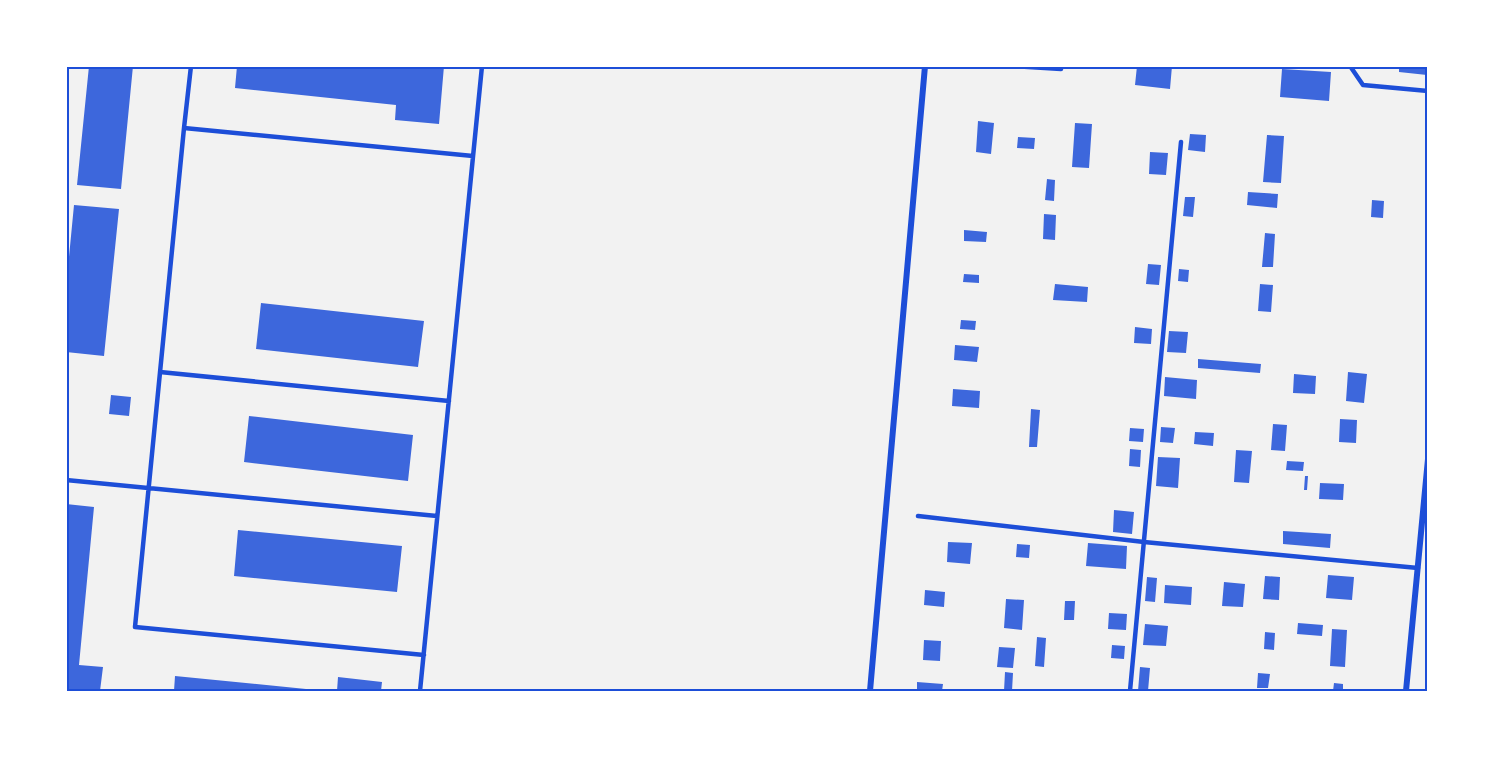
<svg xmlns="http://www.w3.org/2000/svg" width="1494" height="757" viewBox="0 0 1494 757" font-family="Arial,sans-serif">
<style>
.building{fill:#3d67dc}
.lines{fill:none;stroke-linecap:round;stroke-linejoin:round}
.service{stroke:#1d4ed8;stroke-width:4.5}
.minor{stroke:#1d4ed8;stroke-width:6}
.neatline{fill:none;stroke:#1d4ed8;stroke-width:2}
</style>
<rect width="100%" height="100%" fill="#f2f2f2"/>
<path class="building" d="M89,66H133L121,189L77,185Z
M237,66H444L439,124L395,120L396,105L235,88Z
M1137,66H1172L1170,89L1135,85Z
M1399,66H1428L1427,75L1399,72Z
M1282,69L1331,72L1329,101L1280,97Z
M978,121L994,123L991,154L976,152Z
M1075,123L1092,124L1089,168L1072,167Z
M1190,134L1206,135L1205,152L1188,150Z
M1267,135L1284,136L1281,183L1263,182Z
M1018,137L1035,138L1034,149L1017,148Z
M1150,152L1168,153L1166,175L1149,174Z
M1047,179L1055,180L1054,201L1045,200Z
M1248,192L1278,194L1277,208L1247,205Z
M1185,197H1195L1193,217L1183,216Z
M1372,200L1384,201L1383,218L1371,217Z
M74,205L119,209L104,356L66,352V288Z
M1044,214L1056,215L1055,240L1043,239Z
M964,230L987,232L986,242L964,241Z
M1265,233L1275,234L1273,267H1262Z
M1148,264L1161,265L1159,285L1146,284Z
M1179,269L1189,270L1188,282L1178,281Z
M964,274L979,275V283L963,282Z
M1055,284L1088,287L1087,302L1053,300Z
M1260,284L1273,285L1271,312L1258,311Z
M261,303L424,321L418,367L256,349Z
M961,320L976,321L975,330L960,329Z
M1135,327L1152,329L1151,344L1134,343Z
M1169,331L1188,332L1186,353L1167,352Z
M955,345L979,347L977,362L954,360Z
M1198,359L1261,364L1260,373L1198,368Z
M1348,372L1367,374L1364,403L1346,401Z
M1294,374L1316,376L1315,394L1293,393Z
M1165,377L1197,380L1196,399L1164,396Z
M953,389L980,391L979,408L952,406Z
M111,395L131,397L129,416L109,414Z
M1031,409L1040,410L1037,447H1029Z
M249,416L413,435L408,481L244,462Z
M1340,419L1357,420L1356,443L1339,442Z
M1273,424L1287,425L1285,451L1271,450Z
M1161,427L1175,428L1173,443L1160,442Z
M1130,428L1144,429L1143,442L1129,441Z
M1195,432L1214,433L1213,446L1194,444Z
M1130,449L1141,450L1140,467L1129,466Z
M1236,450L1252,451L1249,483L1234,482Z
M1158,457L1180,458L1178,488L1156,486Z
M1287,461L1304,462L1303,471L1286,470Z
M1305,476H1308L1307,490H1304Z
M1320,483L1344,484L1343,500L1319,499Z
M66,504L94,507L79,665L103,667L100,691H66Z
M1114,510L1134,512L1132,534L1113,532Z
M238,530L402,546L397,592L234,576Z
M1283,531L1331,534L1330,548L1283,544Z
M948,542L972,543L970,564L947,562Z
M1088,543L1127,546L1126,569L1086,566Z
M1017,544L1030,545L1029,558L1016,557Z
M1328,575L1354,577L1352,600L1326,598Z
M1265,576L1280,577L1279,600L1263,599Z
M1147,577L1157,578L1155,602L1145,601Z
M1224,582L1245,584L1243,607L1222,606Z
M1165,585L1192,587L1191,605L1164,603Z
M925,590L945,592L944,607L924,605Z
M1006,599L1024,600L1022,630L1004,628Z
M1065,601H1075L1074,620H1064Z
M1109,613L1127,614L1126,630L1108,629Z
M1298,623L1323,625L1322,636L1297,634Z
M1145,624L1168,626L1166,646L1143,645Z
M1332,629L1347,630L1345,667L1330,666Z
M1265,632L1275,633L1274,650L1264,649Z
M1037,637L1046,638L1044,667L1035,666Z
M924,640L941,641L940,661L923,660Z
M1112,645L1125,646L1124,659L1111,658Z
M999,647L1015,648L1013,668L997,667Z
M1140,667L1150,668L1148,691H1138Z
M1005,672L1013,673L1012,691H1004Z
M1258,673L1270,674L1268,688H1257Z
M175,676L306,689V691H174Z
M338,677L382,682L381,691H337Z
M917,682L943,684L942,691H917Z
M1334,683L1343,684V691H1333Z"/>
<g class="lines">
<path class="service" d="M1013,66L1061,69V66
M1350,66L1363,85L1428,91
M184,128L191,66
M160,372L449,401
M66,480L437,516
M918,516L1144,542L1418,568
M424,655L135,627L184,128L473,156
M420,691L482,66
M1130,691L1181,142"/>
<path class="minor" d="M870,691L925,66
M1406,691L1428,459"/>
</g>
<rect width="1494" height="757" fill="none" stroke="#ffffff" stroke-width="135"/>
<rect x="68" y="68" width="1358" height="622" class="neatline"/>
</svg>
